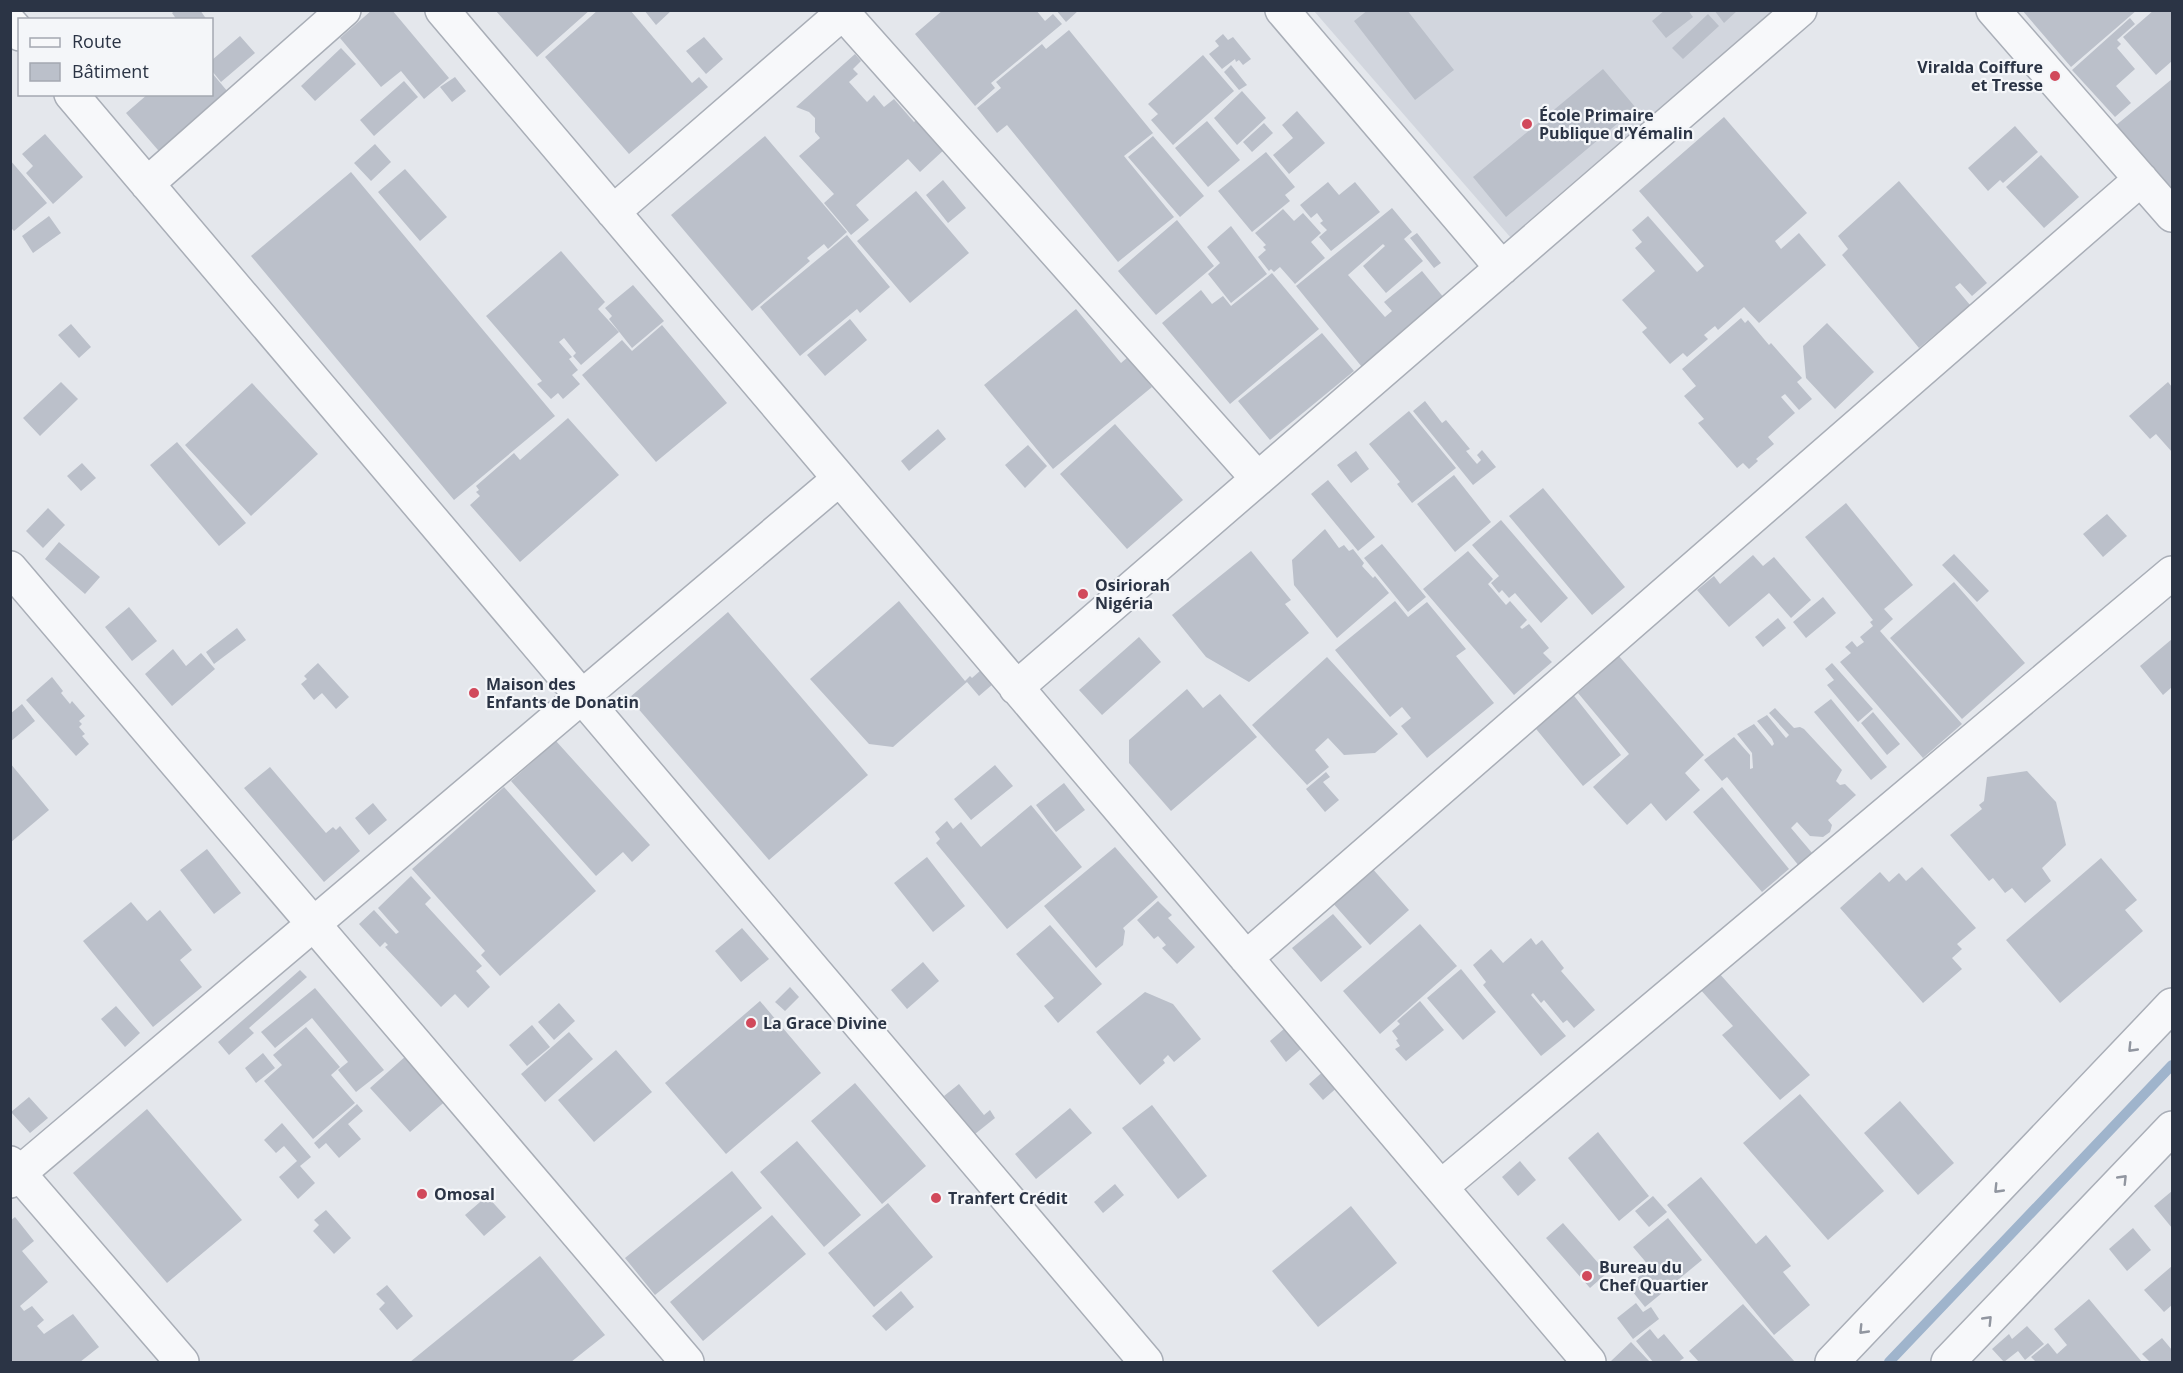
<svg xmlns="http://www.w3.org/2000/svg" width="2183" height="1373" viewBox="0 0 2183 1373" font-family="'Open Sans',sans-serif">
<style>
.built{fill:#d2d6de}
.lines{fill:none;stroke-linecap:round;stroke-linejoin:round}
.stream{stroke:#9fb4cc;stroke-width:10}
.building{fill:#bbc0ca}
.minor-casing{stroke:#a9aeb7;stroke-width:36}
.tertiary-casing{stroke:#a9aeb7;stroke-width:36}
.minor{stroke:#f7f8fa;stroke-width:33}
.tertiary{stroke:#f7f8fa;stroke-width:33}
.oneway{stroke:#9196a0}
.poi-dot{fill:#d1495b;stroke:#f4f6f9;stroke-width:2}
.labels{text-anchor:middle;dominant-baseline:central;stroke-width:4.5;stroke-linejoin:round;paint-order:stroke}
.poi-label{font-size:16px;font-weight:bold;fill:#2b3445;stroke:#f4f6f9;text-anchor:start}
</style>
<rect width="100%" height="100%" fill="#e4e7ec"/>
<path class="built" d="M1314,11H1774L1511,238Z"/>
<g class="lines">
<path class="stream" d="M1889,1362L2172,1065"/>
</g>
<path class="building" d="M175,10H200L207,20H177L172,13Z
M372,10H392L449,78L424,99L401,71L381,87L340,38Z
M495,10H590L537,57Z
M598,10H630L692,83L699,77L708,87L629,154L545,57Z
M644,10H672L656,25Z
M943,10H1036L1045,21L1053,14L1062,24L991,83L995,88L975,106L915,34Z
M1056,10H1079L1066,22Z
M1368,10H1407L1454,70L1415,100L1354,21Z
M1665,10H1688L1693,17L1666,38L1652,21Z
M1714,10H1738L1724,23Z
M2022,10H2137L2071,67Z
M2154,10H2172V61L2156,75L2123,37Z
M1708,14L1719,26L1683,59L1672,48Z
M2130,18L2135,24L2117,40L2121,44L2117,48L2135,69L2116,86L2131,103L2115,117L2072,70Z
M1069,30L1153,133L1124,156L1174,217L1118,262L1007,125L997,133L977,108L1001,88L996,82L1042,44L1046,49Z
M1223,34L1228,40L1233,37L1251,59L1243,65L1239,60L1236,62L1235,59L1222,69L1209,54L1219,46L1215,41Z
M240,36L255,53L221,82L212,71V60Z
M704,37L723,59L706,74L686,51Z
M341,48L356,64L315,101L301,86Z
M855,54L861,61L853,69L858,74L849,82L867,102L874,95L884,107L894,99L914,122L920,117L946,148L920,172L908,159L856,205L869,220L851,235L824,203L834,194L799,156L820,138L815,132V118L809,112L796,107Z
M1203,55L1234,91L1173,145L1151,120L1158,114L1148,104Z
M1231,65L1247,85L1239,90L1224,72Z
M1603,69L1636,108L1506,217L1473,177Z
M212,73L233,98L164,157L126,113L148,94H212Z
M455,77L466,91L452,102L440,87Z
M2172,79V194L2115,126Z
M404,81L418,97L374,136L360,120Z
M1242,91L1266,118L1237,145L1214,118Z
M1297,111L1325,143L1289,174L1273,155L1293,138L1282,125Z
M1724,117L1807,213L1775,241L1781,249L1799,233L1826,265L1759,323L1744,307L1718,330L1715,326L1704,335L1708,339L1687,357L1683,353L1670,364L1642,332L1647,328L1622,300L1655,271L1635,248L1642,242L1632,230L1648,216L1697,272L1704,266L1639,191Z
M1207,121L1240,160L1208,187L1175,148Z
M1264,123L1273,133L1252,152L1243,142Z
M2015,126L2038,152L2003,183L2000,180L1988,191L1968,168Z
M45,134L83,177L53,204L26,173L33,166L22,154Z
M765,136L847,232L828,249L824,244L807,258L810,261L752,311L671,215Z
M1153,136L1204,196L1180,217L1128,157Z
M375,144L391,162L371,181L354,163Z
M1266,152L1295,187L1285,195L1290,201L1252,232L1218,191Z
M2041,155L2079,197L2044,228L2006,187Z
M10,160L47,203L14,231L10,227Z
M405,169L447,217L420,241L378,192Z
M351,172L555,416L454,500L251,256Z
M943,180L966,208L948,223L926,195Z
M1899,181L1987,283L1972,296L1960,283L1955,287L1970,305L1919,348L1842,255L1848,249L1838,236Z
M1328,182L1339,195L1355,182L1380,212L1331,251L1319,237L1327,230L1320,223L1323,221L1317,213L1311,218L1300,205Z
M916,191L969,253L910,303L857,241Z
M1392,208L1412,232L1404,239L1423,261L1386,293L1363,266L1385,246L1383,244L1348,275L1385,317L1392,311L1384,302L1422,271L1449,304L1366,372L1296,286Z
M1283,209L1294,221L1303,213L1321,233L1311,242L1325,258L1295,284L1280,267L1274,272L1271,269L1269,271L1258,257L1266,250L1263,247L1266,245L1255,233Z
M49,216L61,233L33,253L22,236Z
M1177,220L1214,266L1156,315L1118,271Z
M1231,226L1267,274L1231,303L1208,274L1220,263L1207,247Z
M1417,233L1441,263L1434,268L1410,238Z
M847,235L890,287L860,313L857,309L800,356L760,307Z
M561,251L605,302L598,309L619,332L581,365L573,356L576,353L564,338L559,342L572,357L569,359L578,370L572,375L580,384L563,399L558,393L551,399L537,384L542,381L486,316Z
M1272,273L1319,329L1230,404L1162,323L1201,290L1212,304L1223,296L1231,306Z
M633,285L664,321L632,348L609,319L612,316L605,308Z
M1076,309L1121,363L1128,357L1152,387L1053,469L984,385Z
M1741,318L1745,323L1748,320L1769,345L1771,343L1802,378L1797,382L1812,399L1799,410L1785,394L1781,397L1795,413L1768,437L1774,444L1756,459L1758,461L1749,469L1743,463L1737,468L1698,423L1704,419L1684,396L1696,386L1682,369Z
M850,319L867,340L825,376L807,355Z
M1827,323L1874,372L1835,409L1806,378L1803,346Z
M71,324L91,347L79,358L58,335Z
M662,325L727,403L656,462L582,375L622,340L632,351Z
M1322,333L1354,371L1270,440L1238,401Z
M61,382L78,399L40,436L23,418Z
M2168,382L2172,387V452L2156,434L2150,439L2129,416Z
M252,383L318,454L251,516L185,445Z
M1425,401L1442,423L1446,420L1470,449L1466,451L1477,464L1481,460L1477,455L1482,450L1496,467L1473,485L1413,411Z
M1409,411L1456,468L1412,503L1397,484L1400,482L1369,444Z
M568,418L619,475L520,562L470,505L480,496L476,492L479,490L476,486L514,453L520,460Z
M1115,424L1183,500L1127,549L1060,474Z
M938,429L946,439L909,471L901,461Z
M177,442L246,523L219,546L150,465Z
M1028,445L1047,466L1025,488L1005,465Z
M1356,451L1369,469L1351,483L1337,465Z
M82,463L96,478L81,491L67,476Z
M1454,475L1491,522L1455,552L1417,504Z
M1328,480L1375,537L1358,551L1311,494Z
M1543,488L1625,587L1592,615L1509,516Z
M1846,503L1913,585L1884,609L1893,619L1880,631L1962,724L1923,758L1840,662L1851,653L1845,647L1852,641L1857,647L1864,642L1860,637L1873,626L1870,622L1873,620L1805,537Z
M48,508L65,525L43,548L26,531Z
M2107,514L2127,536L2103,557L2083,534Z
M1501,520L1568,598L1541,623L1515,593L1509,598L1502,590L1499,593L1491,583L1499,576L1472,545Z
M1325,529L1339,548L1344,545L1349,551L1353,549L1364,563L1362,566L1373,578L1375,576L1389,593L1337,638L1294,585L1292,560Z
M59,542L100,577L85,594L45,559Z
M1382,544L1426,597L1408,612L1364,558Z
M1251,551L1291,600L1285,604L1309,633L1249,682L1206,657L1172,615Z
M1468,551L1493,579L1488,584L1506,605L1510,601L1527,620L1520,627L1522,629L1529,624L1549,648L1543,653L1552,662L1514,695L1423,589Z
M1954,554L1989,591L1977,602L1942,565Z
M1753,555L1763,566L1774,557L1811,600L1791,618L1769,593L1729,627L1697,590L1714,576L1720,584Z
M1954,582L2025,663L1962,719L1890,638Z
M1823,597L1836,613L1806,638L1793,622Z
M899,601L965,681L970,676L972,678L981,670L993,684L979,696L967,682L893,747L869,744L810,679Z
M1395,601L1408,617L1427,602L1466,649L1456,656L1494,703L1427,758L1401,726L1411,718L1402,707L1390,717L1335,650Z
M129,607L157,641L132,661L105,627Z
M728,612L868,775L769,860L629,698Z
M1778,618L1786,628L1763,647L1755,637Z
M237,628L246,640L214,664L206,652Z
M1139,637L1161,662L1102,715L1079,690Z
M2172,639V687L2163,695L2140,666Z
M173,649L186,666L201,653L215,669L172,706L145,674Z
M1619,656L1704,755L1685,773L1700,790L1666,821L1651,803L1627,825L1593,787L1629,754L1578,693Z
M1327,657L1398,734L1375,753L1344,755L1328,738L1315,750L1329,767L1307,785L1252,725Z
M318,663L349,697L336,709L322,693L314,700L301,684L307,679L304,676Z
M1832,663L1873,709L1858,722L1827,685L1834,680L1825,669Z
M52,677L63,691L61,693L70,704L72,701L85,716L79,721L82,724L79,727L85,734L82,736L89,744L76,756L26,700Z
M1187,689L1203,708L1220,694L1257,737L1171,811L1129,763V740Z
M1571,692L1621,755L1583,786L1532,724Z
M1831,699L1887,767L1871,780L1814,712Z
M22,704L35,721L10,742V714Z
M1775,708L1794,728L1800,727L1804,729L1842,770L1836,781L1840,785L1845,784L1856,795L1828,820L1832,825L1830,832L1823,837L1810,836L1797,822L1791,828L1813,854L1799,866L1727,777L1722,781L1704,760L1734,737L1750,755V769L1753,768L1752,753L1737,734L1754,724L1772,746L1774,744L1772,739L1757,721L1767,715L1786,738L1789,735L1769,713Z
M1873,712L1900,744L1887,755L1861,723Z
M556,741L650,845L632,862L623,852L596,876L511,781Z
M10,763L49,810L10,843Z
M995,765L1013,786L971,820L954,799Z
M270,767L326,833L333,827L336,830L340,826L360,851L324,882L244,788Z
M2027,771L2056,802L2066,845L2042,868L2051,881L2025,903L2012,888L2005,893L1993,878L1989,881L1950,835L1982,809L1979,805L1984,801L1987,777Z
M1326,772L1330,777L1323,782L1339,800L1325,812L1306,789Z
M1064,783L1085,810L1056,832L1036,805Z
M504,787L596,891L500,976L481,955L485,951L412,869Z
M1722,787L1789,869L1762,892L1693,812Z
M373,803L387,820L369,835L355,818Z
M1031,805L1082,867L1007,929L936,843L940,839L935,832L947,821L953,829L961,822L981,847Z
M1115,847L1158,897L1123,928L1125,931L1123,945L1096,968L1044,906Z
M207,849L241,893L214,914L180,870Z
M927,857L965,906L933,932L894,883Z
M2101,858L2137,900L2125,910L2143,931L2060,1003L2006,940Z
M1371,867L1409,910L1370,945L1331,901Z
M1922,867L1976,928L1957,944L1962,949L1952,958L1962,969L1923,1003L1840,908L1880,872L1889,882L1899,873L1906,881Z
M411,876L431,898L425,904L482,966L476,971L490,987L468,1008L455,994L441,1007L385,947L388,945L385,942L380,947L359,924L374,910L396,934L399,932L378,908Z
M1158,901L1172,915L1168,918L1195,947L1177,964L1162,948L1166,945L1158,936L1154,939L1137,920Z
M131,902L147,921L160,910L192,950L180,960L202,987L153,1027L83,941Z
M1333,914L1362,947L1321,982L1292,948Z
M1420,924L1457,966L1380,1034L1343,991Z
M1050,925L1102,984L1058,1023L1044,1006L1054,998L1016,954Z
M742,928L769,959L741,982L715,951Z
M1531,938L1536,945L1542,940L1564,968L1561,971L1595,1010L1574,1028L1567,1020L1563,1023L1544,1000L1541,1003L1533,993L1531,995L1566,1036L1541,1056L1483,985L1486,982L1473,965L1491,949L1503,963Z
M923,962L939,981L907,1009L891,990Z
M1461,969L1496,1012L1463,1040L1427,998Z
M300,970L307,977L249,1028L254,1033L229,1055L218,1042Z
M1718,972L1810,1075L1780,1100L1722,1035L1733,1026L1699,988Z
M790,987L799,997L785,1011L775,1002Z
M315,988L384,1070L356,1092L338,1070L348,1062L312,1018L275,1048L261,1032Z
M1145,992L1173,1004L1201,1039L1174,1062L1168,1055L1163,1060L1165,1063L1140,1085L1096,1032Z
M760,1001L821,1073L726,1154L665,1083Z
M1420,1001L1444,1030L1406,1061L1395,1049L1400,1046L1396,1040L1398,1039L1392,1031L1400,1024L1397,1021Z
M559,1003L575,1021L554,1040L538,1022Z
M116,1006L140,1033L125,1047L101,1019Z
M532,1025L550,1047L527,1066L509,1045Z
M306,1027L340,1067L331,1075L355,1103L313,1139L264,1081L282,1065L273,1055Z
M1285,1028L1302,1048L1286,1062L1270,1041Z
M569,1032L593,1059L545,1102L521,1074Z
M616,1050L652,1092L594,1142L558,1100Z
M263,1053L275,1068L256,1083L245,1068Z
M407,1055L449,1098L410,1132L370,1088Z
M1326,1069L1340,1085L1323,1100L1309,1084Z
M855,1083L926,1166L882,1204L811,1121Z
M959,1084L984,1115L990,1110L995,1118L975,1134L944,1096Z
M1800,1094L1884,1191L1828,1240L1743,1143Z
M29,1097L48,1118L30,1133L11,1112Z
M1900,1101L1954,1163L1918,1195L1864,1133Z
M357,1104L363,1111L348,1124L361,1139L339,1158L326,1143L319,1149L314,1143Z
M1152,1105L1207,1176L1178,1199L1122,1128Z
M1070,1108L1092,1133L1036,1179L1015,1154Z
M147,1109L242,1220L167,1283L73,1173Z
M282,1123L311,1157L300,1166L315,1183L298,1199L279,1177L297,1161L284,1146L276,1153L264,1140Z
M1598,1132L1649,1196L1619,1221L1568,1158Z
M797,1141L861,1215L824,1247L760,1172Z
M1520,1161L1536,1180L1518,1196L1502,1177Z
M732,1171L762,1208L655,1295L625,1258Z
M1701,1177L1756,1244L1766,1235L1791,1266L1783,1272L1810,1305L1774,1335L1667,1205Z
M1115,1184L1124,1195L1103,1213L1094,1202Z
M2172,1191V1228L2154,1206Z
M487,1196L506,1217L484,1236L465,1215Z
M1653,1196L1667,1212L1649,1227L1635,1211Z
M888,1203L933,1257L874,1307L828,1253Z
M1351,1206L1397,1263L1318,1327L1272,1271Z
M326,1210L351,1238L334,1254L313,1231L319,1225L314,1220Z
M772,1215L806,1254L703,1341L670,1302Z
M15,1217L34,1241L22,1251L48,1282L20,1306L24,1311L32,1306L44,1320L37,1326L44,1334L73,1314L99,1347L80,1362H10V1221Z
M1668,1218L1702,1260L1645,1307L1628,1286L1650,1267L1633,1247Z
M1563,1223L1607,1273L1590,1288L1546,1238Z
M2133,1228L2151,1250L2127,1271L2109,1249Z
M540,1256L605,1335L571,1362H410Z
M2172,1266V1305L2164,1312L2144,1290Z
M387,1285L413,1316L397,1330L379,1309L385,1303L376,1294Z
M901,1291L914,1307L886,1331L872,1316Z
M2089,1299L2142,1362H2036L2031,1357L2048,1343L2057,1354L2067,1345L2054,1329Z
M1636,1303L1643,1312L1651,1307L1659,1319L1633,1339L1617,1318Z
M1743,1304L1795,1362H1699L1689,1351Z
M2027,1326L2044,1344L2025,1360L2018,1351L2004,1362L1992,1349L2009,1334L2012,1339Z
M1650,1329L1658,1339L1664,1334L1684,1358L1678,1362H1653L1636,1341Z
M2162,1338L2172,1350V1362H2150L2142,1354Z
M1631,1342L1650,1362H1613L1611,1361Z"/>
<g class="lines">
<defs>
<path id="minor" d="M442,10L1589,1362
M1282,10L1502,268
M1993,10L2172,215
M843,13L1258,479
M10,23L20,34
M71,94L1146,1362
M147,184L344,10
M613,212L846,10
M10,568L687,1362
M1016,688L1800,10
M1246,958L2141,179
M10,1163L182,1362
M10,1181L839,479
M1441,1187L2172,573"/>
<path id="tertiary" d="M1832,1362L2172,1005
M1948,1362L2172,1128"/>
</defs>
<use href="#minor" class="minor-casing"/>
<use href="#tertiary" class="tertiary-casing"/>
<use href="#minor" class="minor"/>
<use href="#tertiary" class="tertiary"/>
</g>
<defs><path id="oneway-chevron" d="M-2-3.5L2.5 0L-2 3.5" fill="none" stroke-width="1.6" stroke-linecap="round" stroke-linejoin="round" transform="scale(1.5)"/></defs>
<g class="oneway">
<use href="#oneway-chevron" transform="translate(2132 1048) rotate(134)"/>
<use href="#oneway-chevron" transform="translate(2123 1179) rotate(-46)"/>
<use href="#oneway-chevron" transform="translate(1998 1189) rotate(134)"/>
<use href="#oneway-chevron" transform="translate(1988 1320) rotate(-46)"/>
<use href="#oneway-chevron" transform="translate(1863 1330) rotate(134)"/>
</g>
<g class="poi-dot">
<circle cx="2055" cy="76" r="6"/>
<circle cx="1527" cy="124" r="6"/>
<circle cx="1083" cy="594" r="6"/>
<circle cx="474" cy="693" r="6"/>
<circle cx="751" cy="1023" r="6"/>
<circle cx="422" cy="1194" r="6"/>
<circle cx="936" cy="1198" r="6"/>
<circle cx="1587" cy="1276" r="6"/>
</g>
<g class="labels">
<g class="poi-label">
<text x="2043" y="67" text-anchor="end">Viralda Coiffure<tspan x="2043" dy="18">et Tresse</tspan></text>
<text x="1539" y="115">École Primaire<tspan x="1539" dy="18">Publique d'Yémalin</tspan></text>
<text x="1095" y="585">Osiriorah<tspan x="1095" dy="18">Nigéria</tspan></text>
<text x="486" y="684">Maison des<tspan x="486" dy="18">Enfants de Donatin</tspan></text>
<text x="763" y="1023">La Grace Divine</text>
<text x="434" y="1194">Omosal</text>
<text x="948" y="1198">Tranfert Crédit</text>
<text x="1599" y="1267">Bureau du<tspan x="1599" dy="18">Chef Quartier</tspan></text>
</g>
</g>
<rect width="2183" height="1373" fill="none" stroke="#2b3445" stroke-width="24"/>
<rect x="18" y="18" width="195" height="78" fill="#f4f6f9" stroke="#a4a8b1" stroke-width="1.5"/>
<rect x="30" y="38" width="30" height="9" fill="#f7f8fa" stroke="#a4a8b1" stroke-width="1.5"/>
<text x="72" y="48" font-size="18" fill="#2b3445">Route</text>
<rect x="30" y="63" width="30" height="18" fill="#bbc0ca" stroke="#a4a8b1" stroke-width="1.5"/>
<text x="72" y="78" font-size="18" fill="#2b3445">Bâtiment</text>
</svg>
